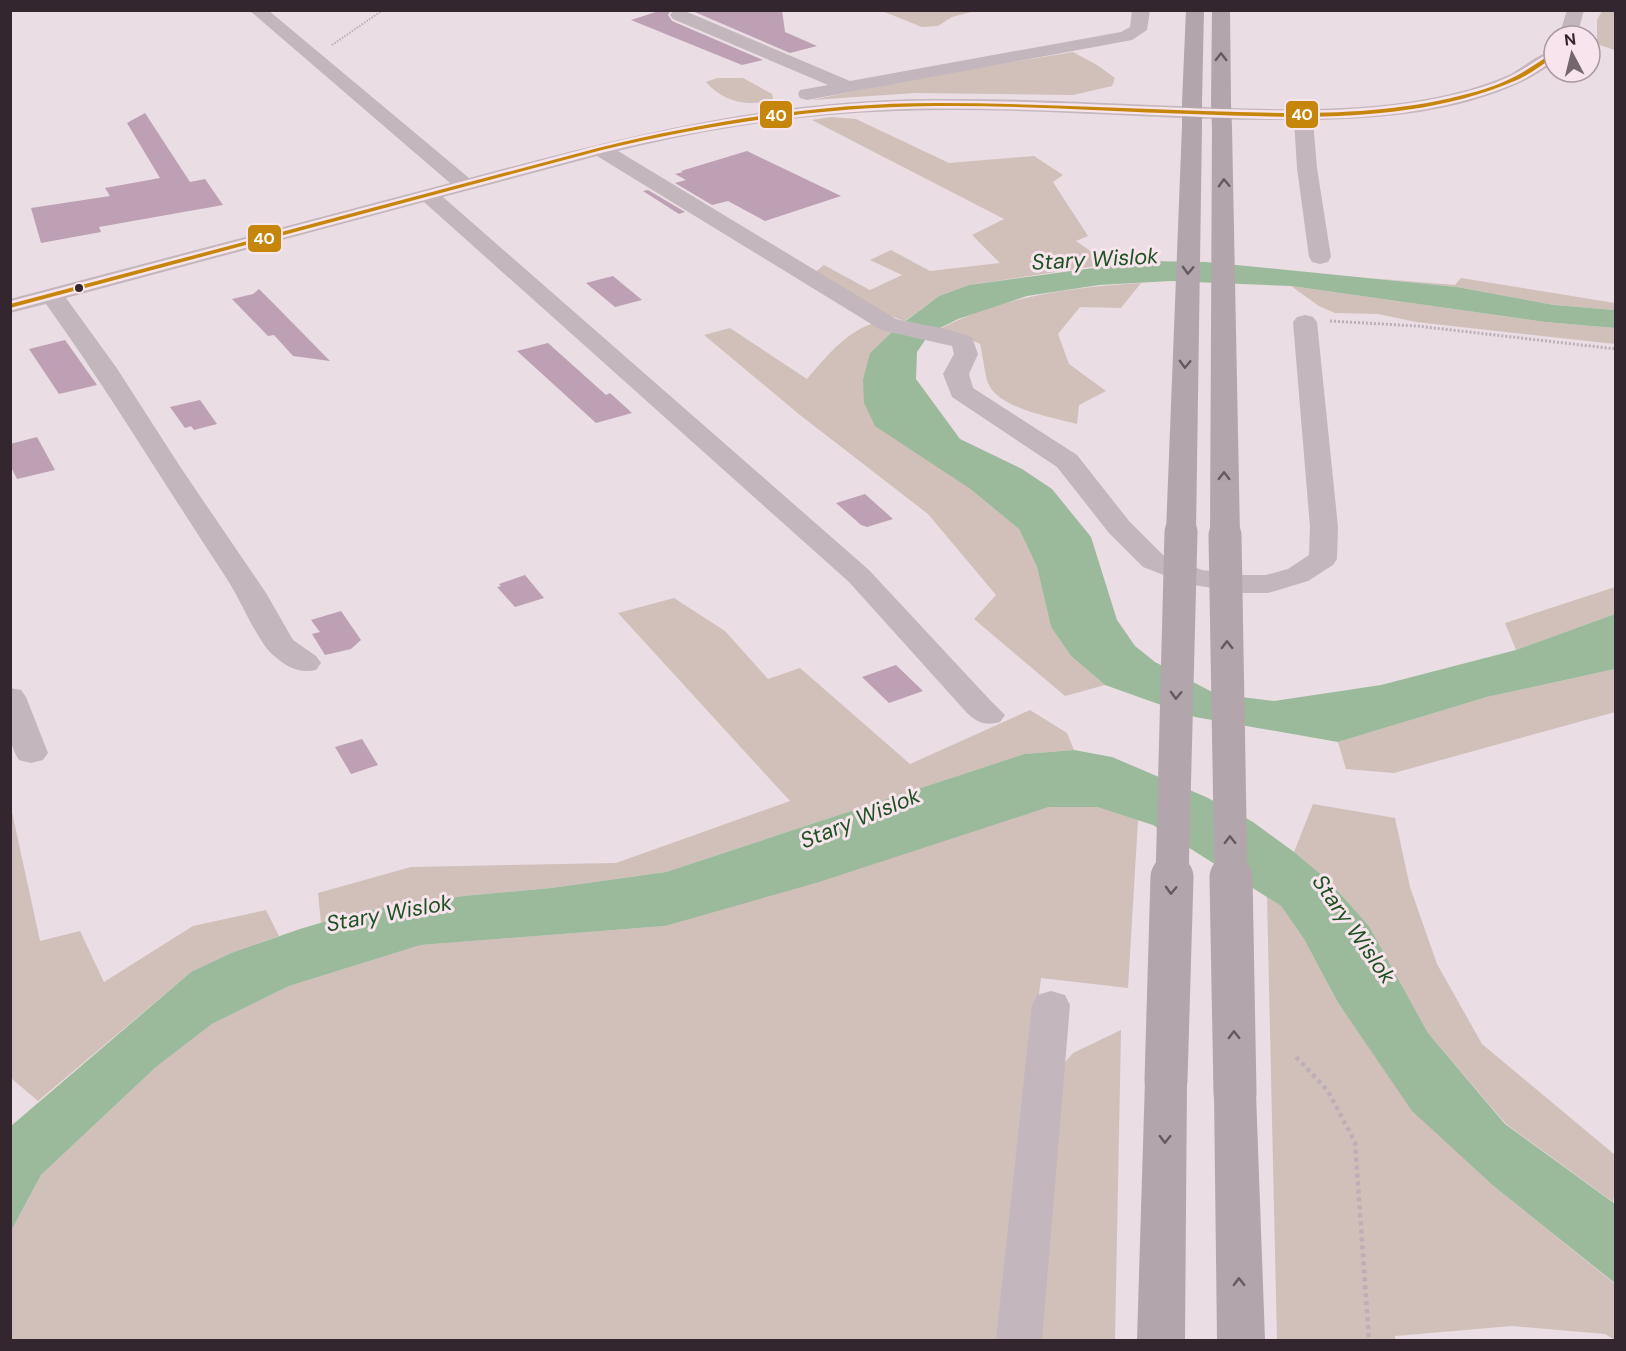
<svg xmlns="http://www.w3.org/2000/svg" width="1626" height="1351" viewBox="0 0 1626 1351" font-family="'DM Sans',sans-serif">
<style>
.green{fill:#d1bfba}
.water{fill:#9bba9b}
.building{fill:#bda0b3}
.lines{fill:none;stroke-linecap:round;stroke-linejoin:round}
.path-far2{stroke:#bcafb6;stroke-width:2;stroke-dasharray:1.5 1.5;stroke-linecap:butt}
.path-far1{stroke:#bcafb6;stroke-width:3;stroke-dasharray:2 2;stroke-linecap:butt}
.path{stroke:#bcafb6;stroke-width:4.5;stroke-dasharray:4 4;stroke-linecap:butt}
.minor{fill:#c3b7bd;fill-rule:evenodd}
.major{fill:#b2a6ac;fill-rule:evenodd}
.major-bridge-far2{stroke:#b2a6ac;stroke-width:20}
.major-bridge-far1{stroke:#b2a6ac;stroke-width:33}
.major-bridge{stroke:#b2a6ac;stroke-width:43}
.bus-1-casing{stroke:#f8e4ec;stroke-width:5}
.bus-1{fill:#c6860c;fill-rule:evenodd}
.oneway{stroke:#665960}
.bus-dot{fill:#33262e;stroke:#f8e4ec;stroke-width:2}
.labels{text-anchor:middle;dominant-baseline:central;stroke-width:6;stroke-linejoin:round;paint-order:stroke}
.water-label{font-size:22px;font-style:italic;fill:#1e5223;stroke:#f8e4ec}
.line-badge{stroke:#f8e4ec;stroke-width:2}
.badge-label{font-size:16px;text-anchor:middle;font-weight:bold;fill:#fff}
</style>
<rect width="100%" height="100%" fill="#eadde3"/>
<path class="green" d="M882,11H975L952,17L938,26L922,27Z
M1602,11H1615V50L1597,44V20Z
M1073,52L1097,65L1115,78L1112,86L1073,95L915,93L812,100L928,76Z
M717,78H743L772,94L773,99C750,108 723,102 706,82Z
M831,117L856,119L949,163L1034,156L1063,175L1053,182L1088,236L1076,241L1109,264L969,285L939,296L905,321L873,310L814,273L824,265L870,290L902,275L870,260L891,250L930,271L1000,263L972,235L1004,219L812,120Z
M1370,278L1455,285L1461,278L1615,303V310L1554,305L1457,287Z
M1141,283L1121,308L1080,307L1058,334L1069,364L1106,391L1079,405L1077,424C1054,418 999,408 989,385C985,378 983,355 980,344L961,335L938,330C1000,297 1071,287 1141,283Z
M1291,286L1545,322L1615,328V344L1416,322L1378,314L1335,313L1319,306Z
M871,324L895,329L870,353L969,488L1019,529L1037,567L1051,627L1071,656L1105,685L1065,696L974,619L996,595L928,514L800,415L704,335L730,328L807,379C826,357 844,334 871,324Z
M1615,587V614L1516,650L1505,623Z
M674,598L725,631L768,679L800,668L910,764L1030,710L1067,733L1074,750L1024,754L666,872L551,888L463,896L357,912L321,923L318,893L411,867L616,863L790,801L618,613Z
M1615,669V712L1394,773L1346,769L1338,742L1487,697Z
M10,803L40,941L80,931L104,982L193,926L266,910L279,936L231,953L191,972L38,1101L11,1078Z
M1313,804L1395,818L1410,887L1437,964L1482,1044L1615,1155V1190L1613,1202L1506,1124L1428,1033L1369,926L1329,881L1294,852Z
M1049,807H1097L1138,820L1128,988L1041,978L1030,1069L1008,1340H11V1231L41,1175L156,1067L212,1024L289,986L421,945L665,926Z
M1267,897L1281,906L1304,939L1337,1001L1496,1188L1615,1284V1340L1605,1334L1512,1326L1395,1336V1340H1277Z
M1121,1030L1115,1340H1032L1053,1076L1073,1053Z"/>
<path class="water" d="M1145,261L1206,262L1457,287L1554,305L1615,310V328L1545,322L1291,286L1170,281L1099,285L1027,296L958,319L930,333L917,352L916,379L960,439L1022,469L1052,489L1091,537L1117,620L1135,646L1155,662L1216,694L1274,701L1381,685L1516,650L1615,614V669L1487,697L1338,742L1195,717L1105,685L1071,656L1051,627L1037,567L1019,529L969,488L875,426L864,403L863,380L870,353L895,329L939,296L969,285Z
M1074,750L1112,757L1206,797L1253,822L1294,852L1329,881L1369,926L1428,1033L1505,1124L1615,1204L1616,1284L1496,1188L1412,1111L1337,1001L1304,939L1281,906L1153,825L1097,807H1049L819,882L665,926L421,945L289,986L212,1024L156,1067L41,1175L11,1231V1126L191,972L231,953L300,929L357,912L463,896L551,888L666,872L1024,754Z"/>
<path class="building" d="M662,10H671L668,15L672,21L763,60L742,65L631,20Z
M690,10H782L785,32L817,46L790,53Z
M145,113L190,182L205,179L223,205L99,227L101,232L41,243L31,208L110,196L105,188L160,178L127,123Z
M747,151L841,196L765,221L728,201L712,205L675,183L686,180L675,174L683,172L681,171Z
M648,190L685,212L679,214L643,191Z
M613,276L642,300L615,307L586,283Z
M259,289L272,302L330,361L293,356L274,335L268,336L232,299L253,294Z
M65,340L97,385L59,394L29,349Z
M548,343L606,395L610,393L632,413L596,423L517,351Z
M200,400L217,424L194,430L191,426L185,428L170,407Z
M37,437L55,470L17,479L10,465V444Z
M865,494L893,519L867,527L861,525L836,503Z
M525,575L544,598L515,607L497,587L501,586L499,584Z
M341,611L361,640L351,649L325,655L312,634L320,632L311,620Z
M896,665L923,691L889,703L862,677Z
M362,739L378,765L351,774L335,747Z"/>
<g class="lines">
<path class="path-far2" d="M332,45L383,10"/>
<path class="path-far1" d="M1330,321L1417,326L1616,349"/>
<path class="path" d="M1296,1057L1328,1091L1355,1142L1369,1340"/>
<path class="minor" d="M249,10H268L469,178C626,136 768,100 932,99C1023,98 1114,104 1204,107C1278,110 1353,112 1426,99C1454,94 1485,86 1511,74C1525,66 1538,54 1554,50V63C1544,69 1533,77 1522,82C1458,112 1383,119 1313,120L1317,168L1331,257L1328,262L1320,264L1312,262L1309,257L1297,168L1294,120C1162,121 1029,106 897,111C803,114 710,128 618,151L896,319L946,329L972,337L978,354L969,374L973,388L1077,455L1129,521L1163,555L1202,570L1244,575H1266L1288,569L1309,555L1310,527L1293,322L1297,317L1305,315L1313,317L1317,322L1338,527L1337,559L1333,565L1308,581L1268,593H1244L1187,584L1143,567L1109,533L1057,467L952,397L943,374L954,354L952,346L881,330L597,156L443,197L869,570L989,699L1005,715L1000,722C985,726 978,723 967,713L849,582L424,202L66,298L116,367L181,468L266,593L293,640L316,656L321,663L316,670C298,674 285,666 272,654C258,642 239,597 227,579C166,487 110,393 46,304L10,313V299L450,183Z
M1132,10H1150L1147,30L1132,40L807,100L800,98L798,94L800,90L828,85L673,19L670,15L673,11H685L850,81L1121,32L1130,27Z
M1567,10H1584L1577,36H1559Z
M10,688L21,690L26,697L48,753L43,760L31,763L19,760C5,740 10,712 10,688Z
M1051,991L1065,995L1070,1005L1042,1340H996L1032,1005L1037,995Z"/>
<path class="major" d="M1186,10H1204L1202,102L1199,106H1185L1182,102Z
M1212,10H1230L1231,103L1228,107H1214L1211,103Z
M1192,120L1199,122L1202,126L1196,532L1192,538L1181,541L1170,538L1166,532L1182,126L1185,122Z
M1222,122L1229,124L1232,128L1240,535L1236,541L1225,544L1214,541L1210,535L1212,128L1215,124Z
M1166,1064L1181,1069L1187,1080L1185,1340H1137L1145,1080L1151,1069Z
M1235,1077L1250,1082L1256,1093L1265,1340H1217L1214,1093L1220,1082Z"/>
<path class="major-bridge-far2" d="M1192,102V126
M1221,103L1222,128"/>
<path class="major-bridge-far1" d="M1225,535L1231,879
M1172,879L1181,532"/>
<path class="major-bridge" d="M1231,877L1235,1093
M1166,1080L1172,877"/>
<defs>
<path id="bus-1" d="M1554,53V57C1542,65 1530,74 1517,80C1415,124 1299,118 1191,114C1105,111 1019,105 933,106C821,107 711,124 602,150L10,308V304L598,148C709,121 821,103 936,103C1025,103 1115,108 1204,111C1293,114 1384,117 1471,93C1486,89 1503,83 1516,76C1529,69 1541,60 1554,53Z"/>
</defs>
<use href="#bus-1" class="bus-1-casing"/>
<use href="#bus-1" class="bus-1"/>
</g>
<defs><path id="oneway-chevron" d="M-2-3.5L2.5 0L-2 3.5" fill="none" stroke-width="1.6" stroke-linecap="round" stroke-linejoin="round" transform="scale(1.5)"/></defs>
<g class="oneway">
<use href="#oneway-chevron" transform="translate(1221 57) rotate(-90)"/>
<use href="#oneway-chevron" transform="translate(1224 183) rotate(-92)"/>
<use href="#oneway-chevron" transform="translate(1188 270) rotate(92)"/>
<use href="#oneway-chevron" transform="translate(1185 364) rotate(92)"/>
<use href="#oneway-chevron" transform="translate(1224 476) rotate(-90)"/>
<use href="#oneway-chevron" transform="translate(1227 645) rotate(-91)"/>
<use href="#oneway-chevron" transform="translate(1176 695) rotate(92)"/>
<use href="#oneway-chevron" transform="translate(1230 840) rotate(-91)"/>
<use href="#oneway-chevron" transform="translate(1171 890) rotate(92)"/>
<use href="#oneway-chevron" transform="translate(1234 1035) rotate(-91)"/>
<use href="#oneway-chevron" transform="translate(1165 1139) rotate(91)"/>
<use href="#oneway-chevron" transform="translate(1239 1282) rotate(-91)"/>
</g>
<circle class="bus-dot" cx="79" cy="288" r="5"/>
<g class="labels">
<g class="water-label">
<text transform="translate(1095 259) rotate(-3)">Stary Wislok</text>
<text transform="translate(860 818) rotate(-22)">Stary Wislok</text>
<text transform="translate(389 913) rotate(-10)">Stary Wislok</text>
<text transform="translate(1354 929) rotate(55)">Stary Wislok</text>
</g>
</g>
<g class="line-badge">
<rect x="1285" y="100" width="34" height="29" rx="6" fill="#c6860c"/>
<rect x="759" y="100" width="34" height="29" rx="6" fill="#c6860c"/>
<rect x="247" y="224" width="35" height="29" rx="6" fill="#c6860c"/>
</g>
<g class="badge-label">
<text x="1302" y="120">40</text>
<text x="776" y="121">40</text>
<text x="264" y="244">40</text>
</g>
<rect width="1626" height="1351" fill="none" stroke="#33262e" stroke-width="24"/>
<g transform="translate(1572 54) rotate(353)"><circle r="28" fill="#f8e4ec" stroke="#a998a0" stroke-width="1.5"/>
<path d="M0-4.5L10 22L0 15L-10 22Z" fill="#73666d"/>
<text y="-9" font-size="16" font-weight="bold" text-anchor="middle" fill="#33262e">N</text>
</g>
</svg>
